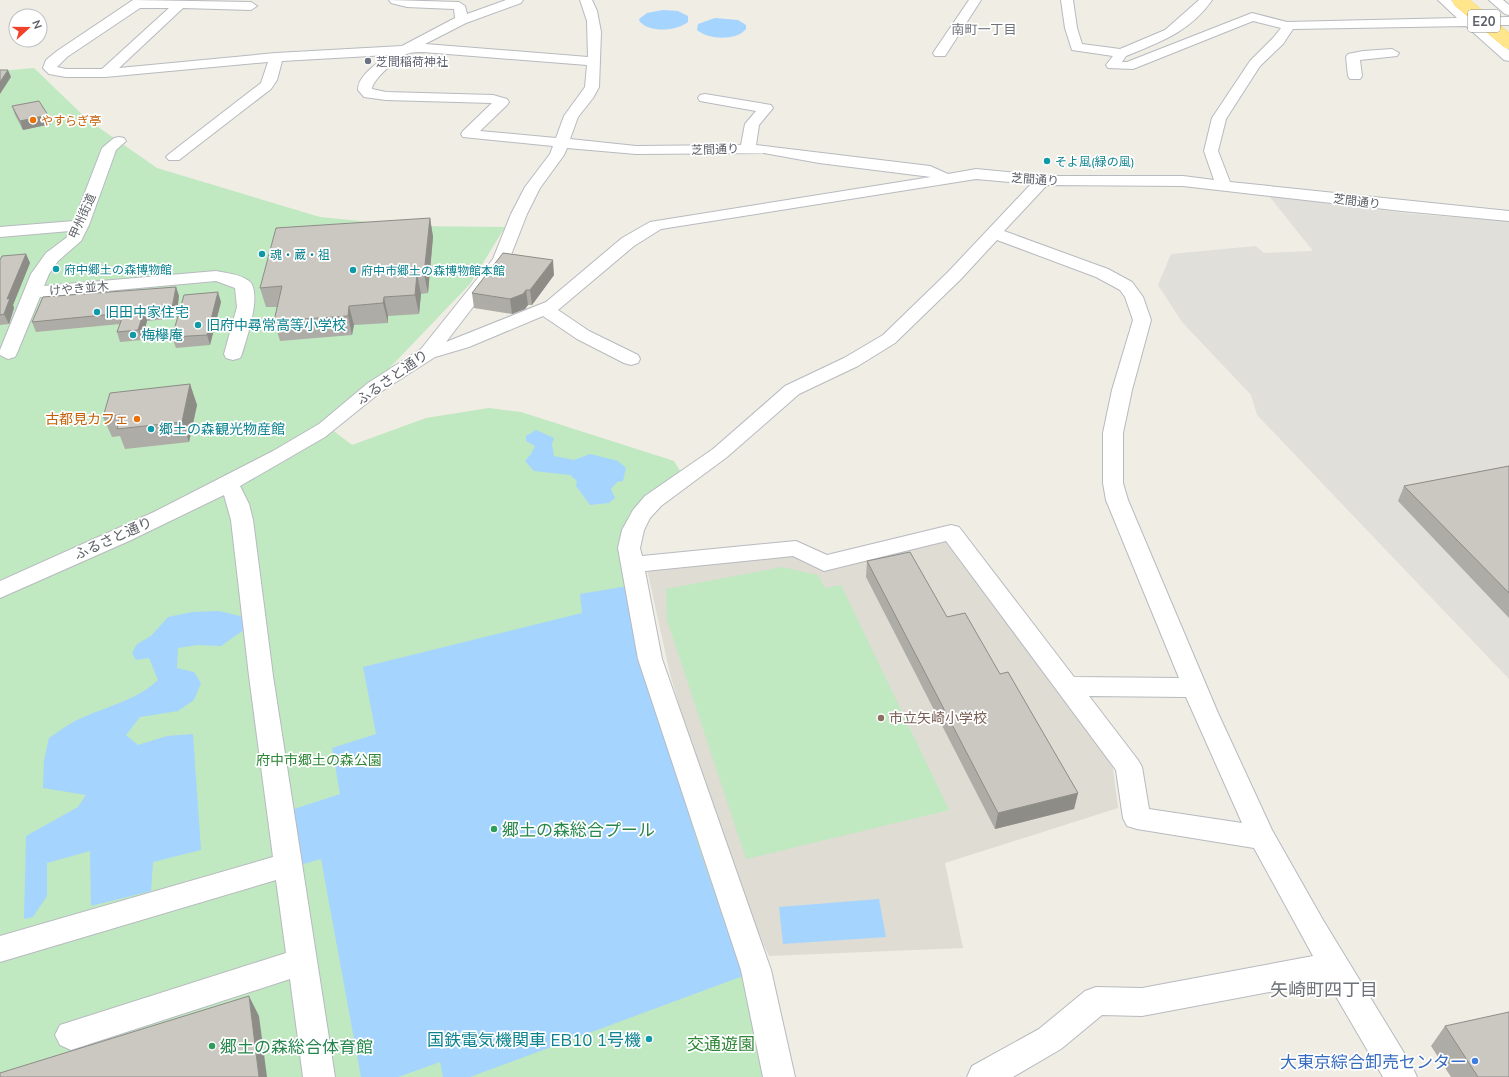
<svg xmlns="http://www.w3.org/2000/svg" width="1509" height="1077" viewBox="0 0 1509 1077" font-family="Mulish,'Noto Sans JP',sans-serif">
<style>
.industrial{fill:#e0dfd9}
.education{fill:#dfdcd3}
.green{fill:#c0e8c1}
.water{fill:#a5d4ff}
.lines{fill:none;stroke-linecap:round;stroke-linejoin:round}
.minor-casing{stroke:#b7babf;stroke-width:2}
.minor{fill:#fff;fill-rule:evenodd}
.highway-bridge-casing{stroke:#f4b100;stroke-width:14;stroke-linecap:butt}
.highway-bridge{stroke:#ffe68c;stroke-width:14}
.wall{fill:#aeaca6}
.shaded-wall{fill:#8d8c87}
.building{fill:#cac8c1;stroke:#8d8c87}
.worship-dot{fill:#6b7280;stroke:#fff;stroke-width:1.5}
.food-dot{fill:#e8710a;stroke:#fff;stroke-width:1.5}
.culture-dot{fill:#0f9aa8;stroke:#fff;stroke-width:1.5}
.education-dot{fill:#8d6e63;stroke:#fff;stroke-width:1.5}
.leisure-dot{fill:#2e9e5b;stroke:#fff;stroke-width:1.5}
.shop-dot{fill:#3f7fe0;stroke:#fff;stroke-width:1.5}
.labels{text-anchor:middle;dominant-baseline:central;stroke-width:3.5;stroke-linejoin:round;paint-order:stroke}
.far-worship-label{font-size:12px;fill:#5b616d;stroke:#fff;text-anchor:start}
.far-food-label{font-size:12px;fill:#c56008;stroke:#fff;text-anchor:start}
.far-street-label{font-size:12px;fill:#5c6066;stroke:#fff}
.far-culture-label{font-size:12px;fill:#0d838f;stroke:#fff;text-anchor:start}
.shield{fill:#fff;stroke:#8d9094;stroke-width:1}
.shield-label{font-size:13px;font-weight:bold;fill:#5c6066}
.far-neighbourhood-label{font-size:13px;fill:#6d7278;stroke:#fff}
.culture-label{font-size:14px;fill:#0d838f;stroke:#fff;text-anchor:start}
.street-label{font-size:14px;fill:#5c6066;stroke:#fff}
.food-label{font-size:14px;fill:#c56008;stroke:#fff;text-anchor:end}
.education-label{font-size:14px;fill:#785e54;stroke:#fff;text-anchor:start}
.park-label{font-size:14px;fill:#318739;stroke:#fff}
.near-leisure-label{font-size:17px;fill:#27864d;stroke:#fff;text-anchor:start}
.near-culture-label{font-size:17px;fill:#0d838f;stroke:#fff;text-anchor:end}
.near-park-label{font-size:17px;fill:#318739;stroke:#fff}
.near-shop-label{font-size:17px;fill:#366cbe;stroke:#fff;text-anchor:end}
.near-neighbourhood-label{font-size:18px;fill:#6d7278;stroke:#fff}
</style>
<rect width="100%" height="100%" fill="#efede4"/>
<path class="industrial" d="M1269,196L1413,214L1509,221V679L1257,415L1251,395L1182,322L1158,285L1171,254L1256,246L1264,253L1313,251Z"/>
<path class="education" d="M945,541L1112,761L1118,808L945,863L963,948L769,956L728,870L670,674L647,569L794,554L824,569Z"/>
<path class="green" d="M34,68L88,120L157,168L320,217L410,226L505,227L470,284L379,379L322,422L352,445L426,418L489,408L521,412L674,461L680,471L630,513L618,550L671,744L749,984L769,1077H0V71Z
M782,567L818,575L825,588L841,585L949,810L746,859L667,620L666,589Z"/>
<path class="water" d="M663,10L678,11L688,16V22C676,31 651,33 640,22L639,19L647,13Z
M715,18L738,20L746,25V29C736,41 709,40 697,30L698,24Z
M536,430L554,438L552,444L554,456L574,460L590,454L618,461L626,468L623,481L617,482L611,489L615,498L609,503L590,505L576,486L577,481L570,475L534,471L525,461L531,454L535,446L526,441V436Z
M628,586L665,736L699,848L743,976L470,1077H443L440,1062L398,1077H361L321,859L300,865L291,810L340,794L332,748L376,734L363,667L582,613L580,594Z
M219,611L244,617V630L221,646L197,645L178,648L177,668L194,672L201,683L194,700L178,711L140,717L126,735L138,745L167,736L193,734L201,850L153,862L151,891L91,906L90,851L47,863V896L33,917L24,919L26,836L78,807L86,795L43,788L44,760L49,738C58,732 67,725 77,720C104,707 136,701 158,680L149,658L136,660L132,653L137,644L151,636L168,617L192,612Z
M879,899L886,937L783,944L779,907Z"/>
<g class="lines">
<defs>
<path id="minor" d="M133,0L251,2L257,6L251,10L183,8L119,68L276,53L402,46L455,18L454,9L407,7L391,3L389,0L459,2L465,6L467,14L506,0H523L521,3L466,23L425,44L588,57L587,21L580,0H592L597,11L601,32L599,87L593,98L578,117L570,139L636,146L741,145L745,124L756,111L700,101L698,98L700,95L705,94L771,105L773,108L759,125L756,145L930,166L948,174L976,169L1049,176H1183L1214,180L1204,151L1212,118L1250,61L1273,38L1281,28L1253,21L1133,69L1108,68L1106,65L1113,56L1072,50L1065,28L1061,0H1073L1077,28L1082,44L1120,49L1165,30L1199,0H1212C1190,32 1160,42 1126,56L1122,62H1127L1252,13L1287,22L1457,18L1438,0H1451L1472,18L1509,17V25H1480L1509,50V61L1504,60L1466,26L1293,29L1283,44L1260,66L1226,119L1218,151L1230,182L1509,211V221L1402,211L1183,186L1047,185L1004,231L1108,269L1132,282L1143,297L1151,320L1132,390L1123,433V483L1128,500L1218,713L1272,830L1323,920L1412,1066L1417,1077H1383L1327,981L1142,1016L1102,1015L1061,1049L1013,1077H967L972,1066L1039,1029L1085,991L1096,987L1142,988L1313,956L1254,848L1137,829L1127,826L1123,818L1116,770L946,541L824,571L793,556L645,571L662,659L771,970L795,1077H763L741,970L638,659L618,548L622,530L633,510L645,496L713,449L785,386L844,358L883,335L948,272L1031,184L976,179L661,229L634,246L558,310L589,331L638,355L640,359L638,363L631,365L624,363L577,339L543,316L469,347L435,357L382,391L325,437L240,486L249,504L253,520L273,676L335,1077H303L290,979L71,1050L60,1045L55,1035L60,1025L286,953L276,880L0,962V936L273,857L249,676L231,520L224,495L129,541L0,598V581L154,512L273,451L319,424L368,383L421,349L493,259L511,214L525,187L550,154L553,146L463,137L461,134L463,131L492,103L386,100L364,97L358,90C358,75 377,64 388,55L282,61L277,80L271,89L179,160H169L166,157L169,154L261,83L268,62L105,77H66L49,74L43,68L46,60L57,51ZM140,8H169L102,69H66L57,67L67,57ZM423,52L587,65L585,87L564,116L556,138L480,131L507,105L509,102L507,99L493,95L386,92L372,89C372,80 398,57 407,54C412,52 418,52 423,52ZM567,148L636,154L764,153L819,163L931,177L650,222L622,238L546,302L446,342L509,260L527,214L540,188L564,155ZM997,240L1096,277L1120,290L1125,297L1133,320L1112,390L1103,433V483L1106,500L1179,678L1074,677L959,527L951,525L827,555L796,541L642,556L640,548L644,530L650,518L661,506L727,457L799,394L858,366L895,343L960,280ZM1089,696L1186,697L1242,823L1149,809L1142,767L1138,760Z
M969,0H981L945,56H935L933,53Z
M1489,0H1503L1509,5V15L1505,14Z
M1392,49L1399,53L1397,56L1360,60L1362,76L1360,79H1350L1348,76L1346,57L1348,54L1363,51Z
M119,137L124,138L126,141L116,150L89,225L81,241L58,261L49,274L44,286L216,271C226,273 240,274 249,281C263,292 246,340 242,354L240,358L233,360L226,358L224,354L237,307L235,288L216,281L40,297L17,353L15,357L8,359L0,355V350L31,274L46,253L66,238L70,231L0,237V227L74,221L102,148L114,138Z"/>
</defs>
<use href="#minor" class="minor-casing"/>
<use href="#minor" class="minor"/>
<defs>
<path id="highway-bridge" d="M1459,0L1509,42"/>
</defs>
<use href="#highway-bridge" class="highway-bridge-casing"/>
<use href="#highway-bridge" class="highway-bridge"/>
</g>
<path class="wall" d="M12,106L51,124L23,130L15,115Z
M430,218L433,237L428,293L421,294L419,314L388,316V323L354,325L352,335L280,341L274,321L277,307H266L260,288Z
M26,254L30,263L13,305L14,308L9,324L0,325V260Z
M554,275L532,305H528L525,309L512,314L474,308L472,293Z
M176,287L179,296L176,318L147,321L142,340L120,342L117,332L120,324L36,332L32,322Z
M221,302L210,345L176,348L172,337Z
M190,384L197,405L189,442L125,449L120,436L112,437L103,417Z
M1509,466V618L1398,501L1404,486Z
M867,561L947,617L1000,674L1078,793L1074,809L995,829L866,577Z
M1445,1026L1509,1077H1451L1431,1046Z"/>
<path class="shaded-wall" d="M8,70L11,77L0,94V82Z
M48,115L51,124L23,130L20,121Z
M430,218L433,237L428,293L424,274Z
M26,254L30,263L13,305L14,308L9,324L4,314L7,299Z
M553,260L554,275L532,305L530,290Z
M417,274L421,294L419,314L415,295Z
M176,287L179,296L176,318L172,308Z
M526,290L528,305L525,309L512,314L510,299Z
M218,292L221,302L210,345L207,335Z
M384,297L388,316V323L383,303Z
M349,306L354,325L352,335L348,316Z
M144,311L147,321L142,340L138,330Z
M190,384L197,405L189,442L182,422Z
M1078,793L1074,809L995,829L998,813Z
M249,996L259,1016L267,1077H259Z"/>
<path class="building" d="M0,70H8L0,82Z
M39,101L48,115L20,121L12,106Z
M430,218L424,274H417L415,295L384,297L383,303L349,306L348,316L274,321L282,286L260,288L276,228Z
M503,253L553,260L530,290H526L523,294L510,299L472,293Z
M26,254L7,299L10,298L4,314L0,315V260L2,256Z
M176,287L172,308L144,311L138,330L117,332L124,313L32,322L43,297Z
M218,292L207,335L172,337L184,295Z
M190,384L182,422L117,429L120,415L103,417L110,393Z
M1509,466V593L1404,486Z
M910,552L947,617L965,613L1000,674L1008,672L1078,793L998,813L867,561Z
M249,996L259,1077H0V1073Z
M1509,1012V1077H1478L1445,1026Z"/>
<circle class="worship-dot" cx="368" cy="61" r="4"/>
<g class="food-dot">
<circle cx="33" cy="120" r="4"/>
<circle cx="137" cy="419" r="4"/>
</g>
<g class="culture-dot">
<circle cx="1047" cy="161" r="4"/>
<circle cx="262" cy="254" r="4"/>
<circle cx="56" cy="269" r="4"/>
<circle cx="353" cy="270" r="4"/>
<circle cx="97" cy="312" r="4"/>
<circle cx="198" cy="325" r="4"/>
<circle cx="133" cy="335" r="4"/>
<circle cx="151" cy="429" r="4"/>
<circle cx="649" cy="1039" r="4"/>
</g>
<circle class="education-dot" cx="881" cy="718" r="4"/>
<g class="leisure-dot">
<circle cx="494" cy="829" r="4"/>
<circle cx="212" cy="1046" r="4"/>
</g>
<circle class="shop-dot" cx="1475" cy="1061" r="4"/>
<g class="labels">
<g class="far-worship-label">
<text x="376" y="61">芝間稲荷神社</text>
</g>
<g class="far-food-label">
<text x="41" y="120">やすらぎ亭</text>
</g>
<g class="far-street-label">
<text transform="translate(715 149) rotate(-2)">芝間通り</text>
<text transform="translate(1035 179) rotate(4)">芝間通り</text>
<text transform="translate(1357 201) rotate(7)">芝間通り</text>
<text transform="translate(82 216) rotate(-66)">甲州街道</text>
<text transform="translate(79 288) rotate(-5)">けやき並木</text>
</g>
<g class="far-culture-label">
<text x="1055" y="161">そよ風(緑の風)</text>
<text x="270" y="254">魂・蔵・祖</text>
<text x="64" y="269">府中郷土の森博物館</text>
<text x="361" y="270">府中市郷土の森博物館本館</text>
</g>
<rect class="shield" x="1468" y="10" width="32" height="22" rx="3"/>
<g class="shield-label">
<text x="1484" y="21">E20</text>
</g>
<g class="far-neighbourhood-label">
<text x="984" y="29">南町一丁目</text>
</g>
<g class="culture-label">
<text x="105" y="312">旧田中家住宅</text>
<text x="206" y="325">旧府中尋常高等小学校</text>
<text x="141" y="335">梅欅庵</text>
<text x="159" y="429">郷土の森観光物産館</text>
</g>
<g class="street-label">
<text transform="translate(392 377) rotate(-35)">ふるさと通り</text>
<text transform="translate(113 538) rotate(-24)">ふるさと通り</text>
</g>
<g class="food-label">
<text x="129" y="419">古都見カフェ</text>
</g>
<g class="education-label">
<text x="889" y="718">市立矢崎小学校</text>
</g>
<g class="park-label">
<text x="319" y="760">府中市郷土の森公園</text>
</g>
<g class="near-leisure-label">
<text x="502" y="829">郷土の森総合プール</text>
<text x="220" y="1046">郷土の森総合体育館</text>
</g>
<g class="near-culture-label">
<text x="641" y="1039">国鉄電気機関車 EB10 1号機</text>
</g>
<g class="near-park-label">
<text x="721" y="1043">交通遊園</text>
</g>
<g class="near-shop-label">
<text x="1467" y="1061">大東京綜合卸売センター</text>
</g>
<g class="near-neighbourhood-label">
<text x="1324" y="989">矢崎町四丁目</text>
</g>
</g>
<g transform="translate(28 28) rotate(69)"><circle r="19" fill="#ffffff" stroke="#bebfc2"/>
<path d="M0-3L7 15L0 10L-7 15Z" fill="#f04129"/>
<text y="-6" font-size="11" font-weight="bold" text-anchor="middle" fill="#5c6066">N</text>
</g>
</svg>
